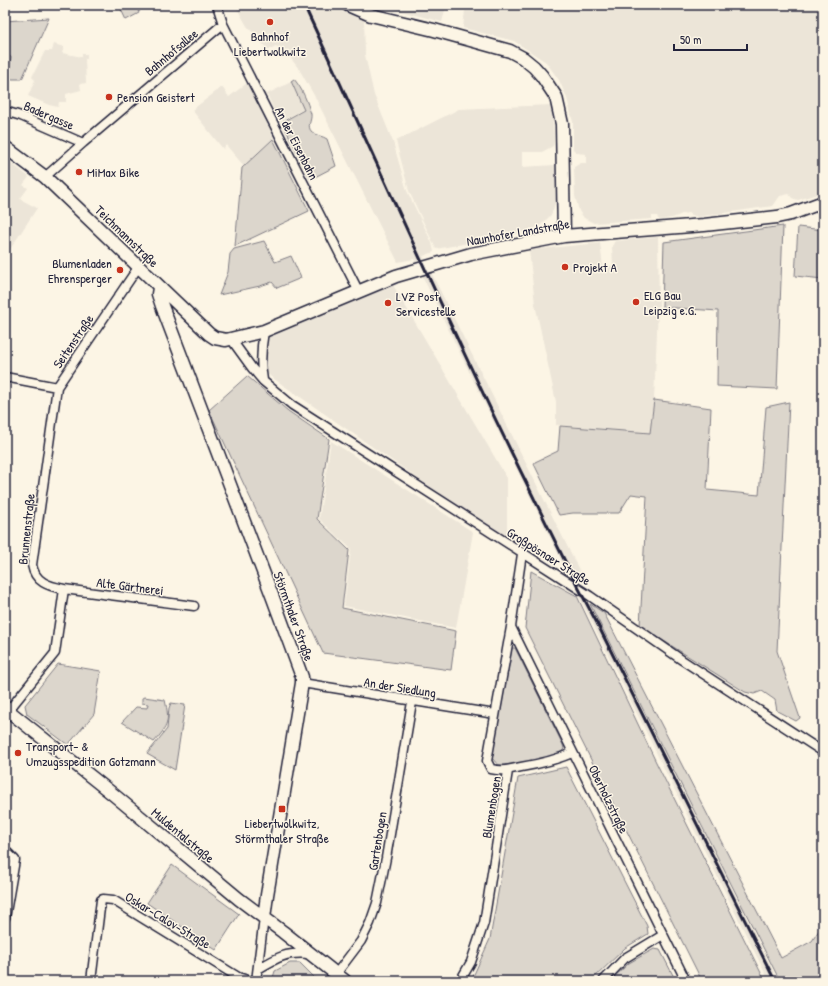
<svg xmlns="http://www.w3.org/2000/svg" width="828" height="986" viewBox="0 0 828 986" font-family="'Patrick Hand',sans-serif">
<style>
.built{fill:#ece5d8}
.green{fill:#dcd6cc;stroke:#7f7c84}
.lines{fill:none;stroke-linecap:round;stroke-linejoin:round}
.street-casing{stroke:#22223b;stroke-width:11}
.secondary-casing{stroke:#22223b;stroke-width:15}
.street{stroke:#fcf5e5;stroke-width:8}
.secondary{stroke:#fcf5e5;stroke-width:12}
.rail{stroke:#22223b;stroke-width:3}
.poi-dot{fill:#c8321e;stroke:#fcf5e5;stroke-width:1.5}
.labels{text-anchor:middle;dominant-baseline:central;stroke-width:3;stroke-linejoin:round;paint-order:stroke}
.poi-label{font-size:13px;fill:#22223b;stroke:#fcf5e5;text-anchor:start}
.street-label{font-size:13px;fill:#22223b;stroke:#fcf5e5}
</style>
<rect width="100%" height="100%" fill="#fcf5e5"/>
<filter id="ink" filterUnits="userSpaceOnUse"><feTurbulence type="fractalNoise" baseFrequency=".025" numOctaves="2"/><feDisplacementMap in="SourceGraphic" scale="8" xChannelSelector="R" yChannelSelector="G"/><feConvolveMatrix kernelMatrix="1 2 1 2 8 2 1 2 1" color-interpolation-filters="sRGB"/></filter>
<g filter="url(#ink)">
<path class="built" d="M235,5H343L364,16L365,55L374,95L393,142L407,191L432,243L434,252L423,256L584,580L568,574L414,259L398,262L315,97L299,69L286,52L276,46L268,50L247,26Z
M386,5H823V192L798,200L792,198L789,194L780,196L773,206L697,217L688,213L682,214L672,218L659,220L657,216H652V219L594,223L584,218L579,211L575,196L574,167L581,163H586V154L577,153L573,149V122L567,98L559,80L546,62L514,41L463,28L465,10L446,6L442,22L386,7Z
M54,44L64,47L62,53L82,57V54H87V59H85L86,83L80,84L81,90L66,94V102H59L58,107L49,105L28,96L35,80L32,77L45,51H52Z
M291,82L304,109L279,122L267,94Z
M247,83L274,138L244,166L226,145L223,149L192,110L222,87L229,97Z
M552,105L554,142L553,146L542,152H522V167L555,165L556,201L551,215L541,225L527,232L436,249L409,191L396,141L459,109Z
M5,158L29,177L23,185L28,188L20,199L37,208L5,257Z
M658,237L659,306L658,309L654,400L650,433L556,425V402L535,304L529,250L600,243L603,267L613,266L612,246L615,241Z
M393,285L507,478V540L267,374V338Z
M331,441L473,532L456,628L344,606L351,549L319,519Z
M578,594L585,596L778,981H769Z"/>
<path class="green" d="M119,5H137L140,11H138L139,13L126,20Z
M49,18L22,79H8L11,57L5,56V21Z
M294,79C303,90 307,101 311,114C312,121 306,126 312,132C316,136 323,136 327,139L336,166L311,179L282,122L304,110L291,81Z
M273,139L309,211L235,246L242,168Z
M783,226L777,389L717,386L718,311L662,307L664,242Z
M798,227L823,230V279L795,276Z
M264,241L275,262L291,256L301,278L277,288L272,282L260,286L219,295L228,272L230,254L234,249Z
M247,376L288,411L329,439L317,519L349,550L342,608L456,631L451,670L323,653L209,410Z
M654,400L711,408L707,490L759,495L766,407L789,402L777,651L800,718L796,721L777,711L775,700L762,691L754,694L745,692L640,626L647,496L631,494L619,513H573L559,515L534,464L535,462L558,451L560,426L650,433Z
M531,571L577,596L655,760L765,981H702L525,628Z
M590,604L604,613L781,958L812,941L823,924V981H780Z
M512,648H515L563,745L564,749C557,760 511,765 498,765L492,758Z
M58,664L101,671L94,714L68,745L27,714L25,705Z
M144,697L165,700C170,722 168,726 154,742L122,722L136,707L147,708L148,704L142,703V698Z
M171,703L185,705L175,770L147,754L167,729L169,708Z
M566,767L647,926L648,934L625,948L591,981H471L490,939L518,778Z
M172,865L239,914L216,950L147,903Z
M654,949L660,950L676,981H610L629,963Z
M290,963H300L314,977L316,981H272L275,971Z"/>
<g class="lines">
<defs>
<path id="street" d="M217,5L223,24L359,292
M5,111L21,116L83,143
M45,177L83,143L223,24
M231,339L252,368L263,381L292,405L590,596L682,660L823,752
M5,377L57,387L139,266
M263,380C260,363 261,348 264,331
M522,554L511,627L487,761L491,769C505,772 509,769 521,767C539,764 556,760 572,753
M64,589L194,606
M511,627L686,981
M302,683L495,714
M8,711L55,653L64,589C48,586 35,582 32,565L57,387
M5,850L15,860L5,918
M258,969C278,957 286,952 309,954
M336,974L361,941L370,923L377,903L386,858L412,702
M91,981L101,900L103,899L113,900L238,977L251,981
M256,981L264,918
M460,981L471,962L484,923L508,771
M603,981L625,958L663,935"/>
<path id="secondary" d="M348,5L371,15L434,30L510,51L523,58L534,67L542,76L556,97L562,124L564,236
M5,147L45,177L209,334L215,338L226,340L264,331L396,276L471,254L564,236L704,225L777,217L791,214L823,202
M159,288L158,294L162,306L273,598L302,677V683L267,895L264,918
M5,708L114,795L239,899L283,932L345,981"/>
</defs>
<use href="#street" class="street-casing"/>
<use href="#secondary" class="secondary-casing"/>
<use href="#street" class="street"/>
<use href="#secondary" class="secondary"/>
<path class="rail" d="M304,5C378,164 448,325 526,482C549,529 572,577 597,623L775,981"/>
</g>
</g>
<g class="poi-dot">
<circle cx="270" cy="22" r="4"/>
<circle cx="109" cy="97" r="4"/>
<circle cx="79" cy="172" r="4"/>
<circle cx="565" cy="267" r="4"/>
<circle cx="120" cy="270" r="4"/>
<circle cx="636" cy="302" r="4"/>
<circle cx="388" cy="303" r="4"/>
<circle cx="18" cy="753" r="4"/>
<rect x="278" y="805" width="8" height="8" rx="2"/>
</g>
<g class="labels">
<g class="poi-label">
<text x="270" y="36" text-anchor="middle">Bahnhof<tspan x="270" dy="15">Liebertwolkwitz</tspan></text>
<text x="117" y="97">Pension Geistert</text>
<text x="87" y="172">MiMax Bike</text>
<text x="112" y="263" text-anchor="end">Blumenladen<tspan x="112" dy="15">Ehrensperger</tspan></text>
<text x="573" y="267">Projekt A</text>
<text x="644" y="295">ELG Bau<tspan x="644" dy="15">Leipzig e.G.</tspan></text>
<text x="396" y="296">LVZ Post<tspan x="396" dy="15">Servicestelle</tspan></text>
<text x="26" y="746">Transport- &amp;<tspan x="26" dy="15">Umzugsspedition Gotzmann</tspan></text>
<text x="282" y="823" text-anchor="middle">Liebertwolkwitz,<tspan x="282" dy="15">Störmthaler Straße</tspan></text>
</g>
<g class="street-label">
<text transform="translate(171 52) rotate(-40)">Bahnhofsallee</text>
<text transform="translate(49 115) rotate(23)">Badergasse</text>
<text transform="translate(297 143) rotate(63)">An der Eisenbahn</text>
<text transform="translate(518 232) rotate(-10)">Naunhofer Landstraße</text>
<text transform="translate(127 236) rotate(44)">Teichmannstraße</text>
<text transform="translate(73 341) rotate(-56)">Seitenstraße</text>
<text transform="translate(26 529) rotate(-84)">Brunnenstraße</text>
<text transform="translate(549 556) rotate(32)">Großpösnaer Straße</text>
<text transform="translate(130 586) rotate(7)">Alte Gärtnerei</text>
<text transform="translate(294 616) rotate(70)">Störmthaler Straße</text>
<text transform="translate(400 687) rotate(9)">An der Siedlung</text>
<text transform="translate(609 799) rotate(64)">Oberholzstraße</text>
<text transform="translate(491 807) rotate(-81)">Blumenbogen</text>
<text transform="translate(183 835) rotate(40)">Muldentalstraße</text>
<text transform="translate(377 841) rotate(-81)">Gartenbogen</text>
<text transform="translate(168 920) rotate(31)">Oskar-Calov-Straße</text>
</g>
</g>
<rect width="828" height="986" fill="none" stroke="#fcf5e5" stroke-width="20"/>
<rect x="10" y="10" width="808" height="966" fill="none" stroke="#22223b" stroke-width="1.5" filter="url(#ink)"/>
<path d="M674 44v6h73v-6" fill="none" stroke="#22223b" stroke-width="2"/>
<text x="680" y="44" font-size="12" fill="#22223b" stroke="#fcf5e5" stroke-width="3" paint-order="stroke">50 m</text>
</svg>
